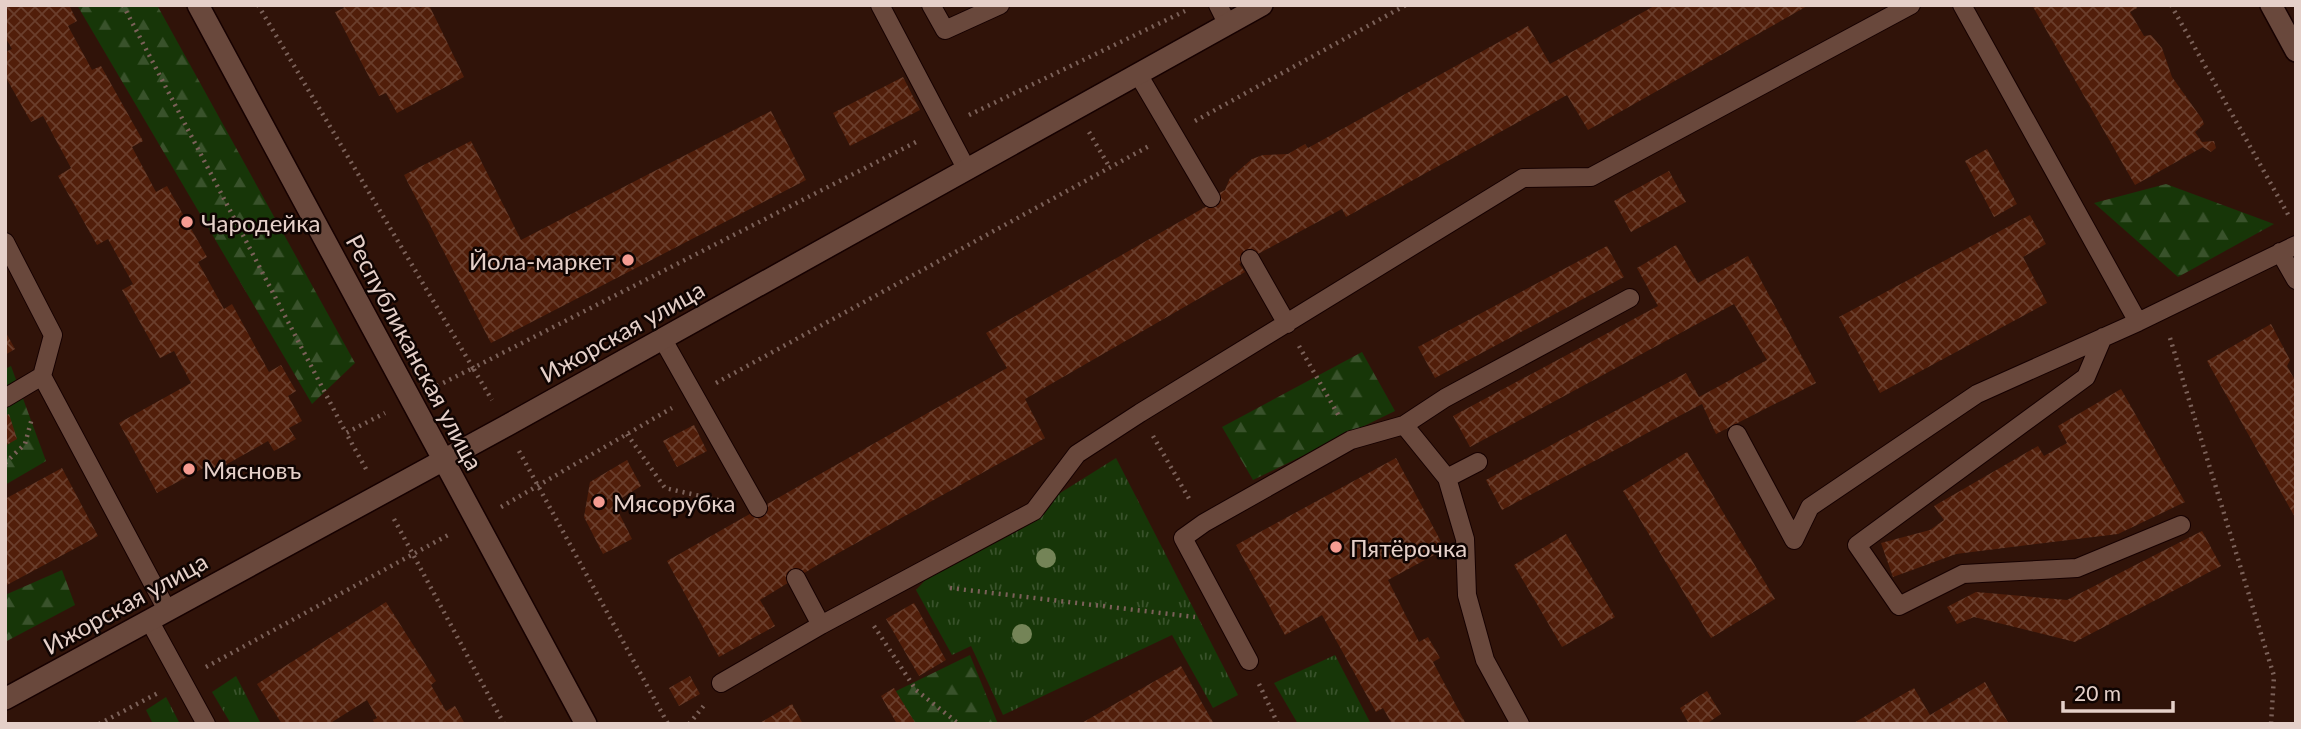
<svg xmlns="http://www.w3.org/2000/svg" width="2301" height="729" viewBox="0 0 2301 729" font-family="Lato,sans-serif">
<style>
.grass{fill:url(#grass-tufts)}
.forest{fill:url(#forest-firs)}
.building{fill:url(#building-cross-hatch)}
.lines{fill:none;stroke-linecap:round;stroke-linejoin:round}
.lane-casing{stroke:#160100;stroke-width:20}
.street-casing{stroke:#160100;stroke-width:24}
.path{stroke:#7b6159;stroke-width:4.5;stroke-dasharray:2 5;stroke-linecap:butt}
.lane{stroke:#69483c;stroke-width:18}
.street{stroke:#69483c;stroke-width:21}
.tree{fill:#748457}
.poi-dot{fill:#f59c92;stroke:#0f0402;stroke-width:2.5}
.labels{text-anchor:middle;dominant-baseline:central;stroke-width:5;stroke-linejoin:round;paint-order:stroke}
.poi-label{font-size:24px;fill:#e5d0c9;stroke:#0f0402;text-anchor:start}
.street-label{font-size:24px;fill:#e5d0c9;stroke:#0f0402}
</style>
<defs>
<pattern id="grass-tufts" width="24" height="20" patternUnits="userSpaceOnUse" patternTransform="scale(1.75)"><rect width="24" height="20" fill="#173608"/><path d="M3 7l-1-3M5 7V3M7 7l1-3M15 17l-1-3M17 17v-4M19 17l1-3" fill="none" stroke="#39522b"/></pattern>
<pattern id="forest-firs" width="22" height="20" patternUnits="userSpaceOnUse" patternTransform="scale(1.75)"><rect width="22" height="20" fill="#173608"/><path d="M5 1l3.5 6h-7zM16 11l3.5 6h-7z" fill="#39522b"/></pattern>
<pattern id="building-cross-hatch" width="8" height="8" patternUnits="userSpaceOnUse" patternTransform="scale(1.75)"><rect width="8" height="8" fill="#511e0a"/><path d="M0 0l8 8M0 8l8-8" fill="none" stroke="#6a3e2c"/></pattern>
</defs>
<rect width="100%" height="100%" fill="#301309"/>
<path class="grass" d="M1116,458L1238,695L1213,708L1172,635L1003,715L971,646L952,655L916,590L931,574Z
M1335,655L1371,724H1298L1274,683Z
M236,676L261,724H231L212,692Z
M166,697L180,724H153L146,710Z"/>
<path class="forest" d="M77,5H157L355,363L312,404Z
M2166,184L2274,224L2178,277L2094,203Z
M1362,352L1395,411L1253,480L1222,427Z
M11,366L46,461L5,485V369Z
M62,570L75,605L5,642V595Z
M970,655L998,724H909L892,693Z"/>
<path class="building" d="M5,5H69L77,21L68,26L92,70L101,66L143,141L132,147L156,192L167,186L207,257L198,262L224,309L232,304L269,372L281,365L296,391L288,396L302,421L289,428L296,439L274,451L268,441L213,472L209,465L157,493L119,423L191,383L174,351L160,358L122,290L133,284L108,239L97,245L58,176L71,168L43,116L31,122L5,76V52L12,49L5,37Z
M342,5H418L420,8L429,5L464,77L397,113L386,93L379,96L335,12L344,8Z
M1656,5H1809L1588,130L1567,95L1346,217L1342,209L1239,264L1245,272L1025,399L1045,438L824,561L760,600L775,626L719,657L667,561L1007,368L986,333L1207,206L1204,201L1225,190L1230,178L1252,159L1263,155L1288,154L1305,144L1308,148L1528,26L1550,64Z
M2032,5H2136L2137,8L2130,12L2144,36L2151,35L2162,48L2172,77L2202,119L2204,124L2195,132L2202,142L2214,141L2216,148L2211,152L2203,147L2135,185Z
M903,77L920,110L850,146L833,113Z
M771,111L806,180L491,343L404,175L471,141L521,240Z
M1987,149L2017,204L1994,217L1965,161Z
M1669,171L1686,202L1631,232L1614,201Z
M2030,215L2046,244L2023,257L2047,303L1880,393L1839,317Z
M1676,245L1698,283L1748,256L1816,383L1716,434L1702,404L1502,510L1486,480L1686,373L1699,397L1767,360L1734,304L1470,447L1453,416L1658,306L1637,268Z
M1607,246L1624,277L1435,378L1418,347Z
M2271,324L2290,360L2287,366L2296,382V519L2207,361Z
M5,331L15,349L5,355Z
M2121,389L2185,502L2118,534L1956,554L1893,577L1881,543L1930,530L1944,520L1934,506L2038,446L2044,456L2067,443L2058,426Z
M9,414L17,439L5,446V416Z
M694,425L707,451L677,467L663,441Z
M1687,452L1775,599L1711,638L1623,491Z
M1396,458L1445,549L1388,580L1419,642L1428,637L1440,658L1433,662L1466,724H1392L1383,708L1376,712L1322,615L1285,635L1236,545Z
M627,460L641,486L614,503L632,539L603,554L584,517L590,482Z
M62,468L98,536L5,586V499Z
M2202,531L2221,566L2075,642L1974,617L1957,624L1947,607L1976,592L2067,600Z
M1566,534L1615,617L1562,647L1514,565Z
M386,602L436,681L431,685L446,711L455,706L465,724H375L373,720L377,718L367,700L329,724H282L257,684Z
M914,603L946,660L919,676L886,619Z
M1181,666L1214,724H1080Z
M690,676L700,694L679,706L669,688Z
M1985,682L2009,724H1852L1914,688L1930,715Z
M894,688L916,724H897L881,696Z
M1707,691L1721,714L1706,724H1689L1680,708Z
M792,704L803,724H758Z"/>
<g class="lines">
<defs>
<path id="lane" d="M880,5L967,170
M931,5L945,30L1000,5
M1218,5L1228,25
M1962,5L2138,322L2296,245
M1138,74L1211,198
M5,242L53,335L42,376L5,398
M2280,252L2296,280
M1250,259L1287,324
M2103,337L2086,377L1857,545L1899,606L1963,574L2077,568L2181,525
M662,338L758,508
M42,376L167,610
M1404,425L1445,398L1630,298
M1737,434L1794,540L1810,507L1977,394L2138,322
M1447,478L1478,462
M796,578L821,625
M149,620L206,724
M1249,661L1183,538L1204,523L1351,440L1404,425L1447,478L1465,539L1467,595L1485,660L1520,724
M721,683L821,625L1034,511L1077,454L1140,413L1523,178L1591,177L1911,5"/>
<path id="street" d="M198,5L586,724
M2271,5L2296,51
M5,699L506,426L1262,5"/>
</defs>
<use href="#lane" class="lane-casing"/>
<use href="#street" class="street-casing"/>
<path class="path" d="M123,5L346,433
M258,5L473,368L920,140
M2171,5L2290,218
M969,115L1185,11
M1195,121L1406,5
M1089,132L1110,168
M2170,338L2274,676L2271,724
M1299,346L1340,418
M716,383L1151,145
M437,386L473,368L492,400
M627,434L665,488L722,501
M1153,436L1191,502
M519,451L668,724
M5,463L25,444L32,418
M366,469L346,433L385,413
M501,507L672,408
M394,519L504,724
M950,588L1195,617
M874,626L916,690L959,724
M206,667L450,534
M1259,684L1278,724
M99,724L158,693
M689,724L706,703"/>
<use href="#lane" class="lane"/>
<use href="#street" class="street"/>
</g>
<g class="tree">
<circle cx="1046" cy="558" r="10"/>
<circle cx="1022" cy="634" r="10"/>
</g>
<g class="poi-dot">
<circle cx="187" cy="222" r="7"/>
<circle cx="628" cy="260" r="7"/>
<circle cx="189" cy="469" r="7"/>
<circle cx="599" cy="502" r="7"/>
<circle cx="1336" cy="547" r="7"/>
</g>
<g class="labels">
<g class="poi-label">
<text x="201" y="222">Чародейка</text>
<text x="614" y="260" text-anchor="end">Йола-маркет</text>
<text x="203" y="469">Мясновъ</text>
<text x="613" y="502">Мясорубка</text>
<text x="1350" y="547">Пятёрочка</text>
</g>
<g class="street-label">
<text transform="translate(622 331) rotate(-29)">Ижорская улица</text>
<text transform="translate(415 352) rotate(62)">Республиканская улица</text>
<text transform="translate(125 603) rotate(-29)">Ижорская улица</text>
</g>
</g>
<rect width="2301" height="729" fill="none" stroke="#e5d0c9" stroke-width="14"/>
<path d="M2063 701v10h110v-10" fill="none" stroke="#e5d0c9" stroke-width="3.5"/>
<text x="2074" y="701" font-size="21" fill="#e5d0c9" stroke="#0f0402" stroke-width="5" paint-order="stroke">20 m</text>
</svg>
